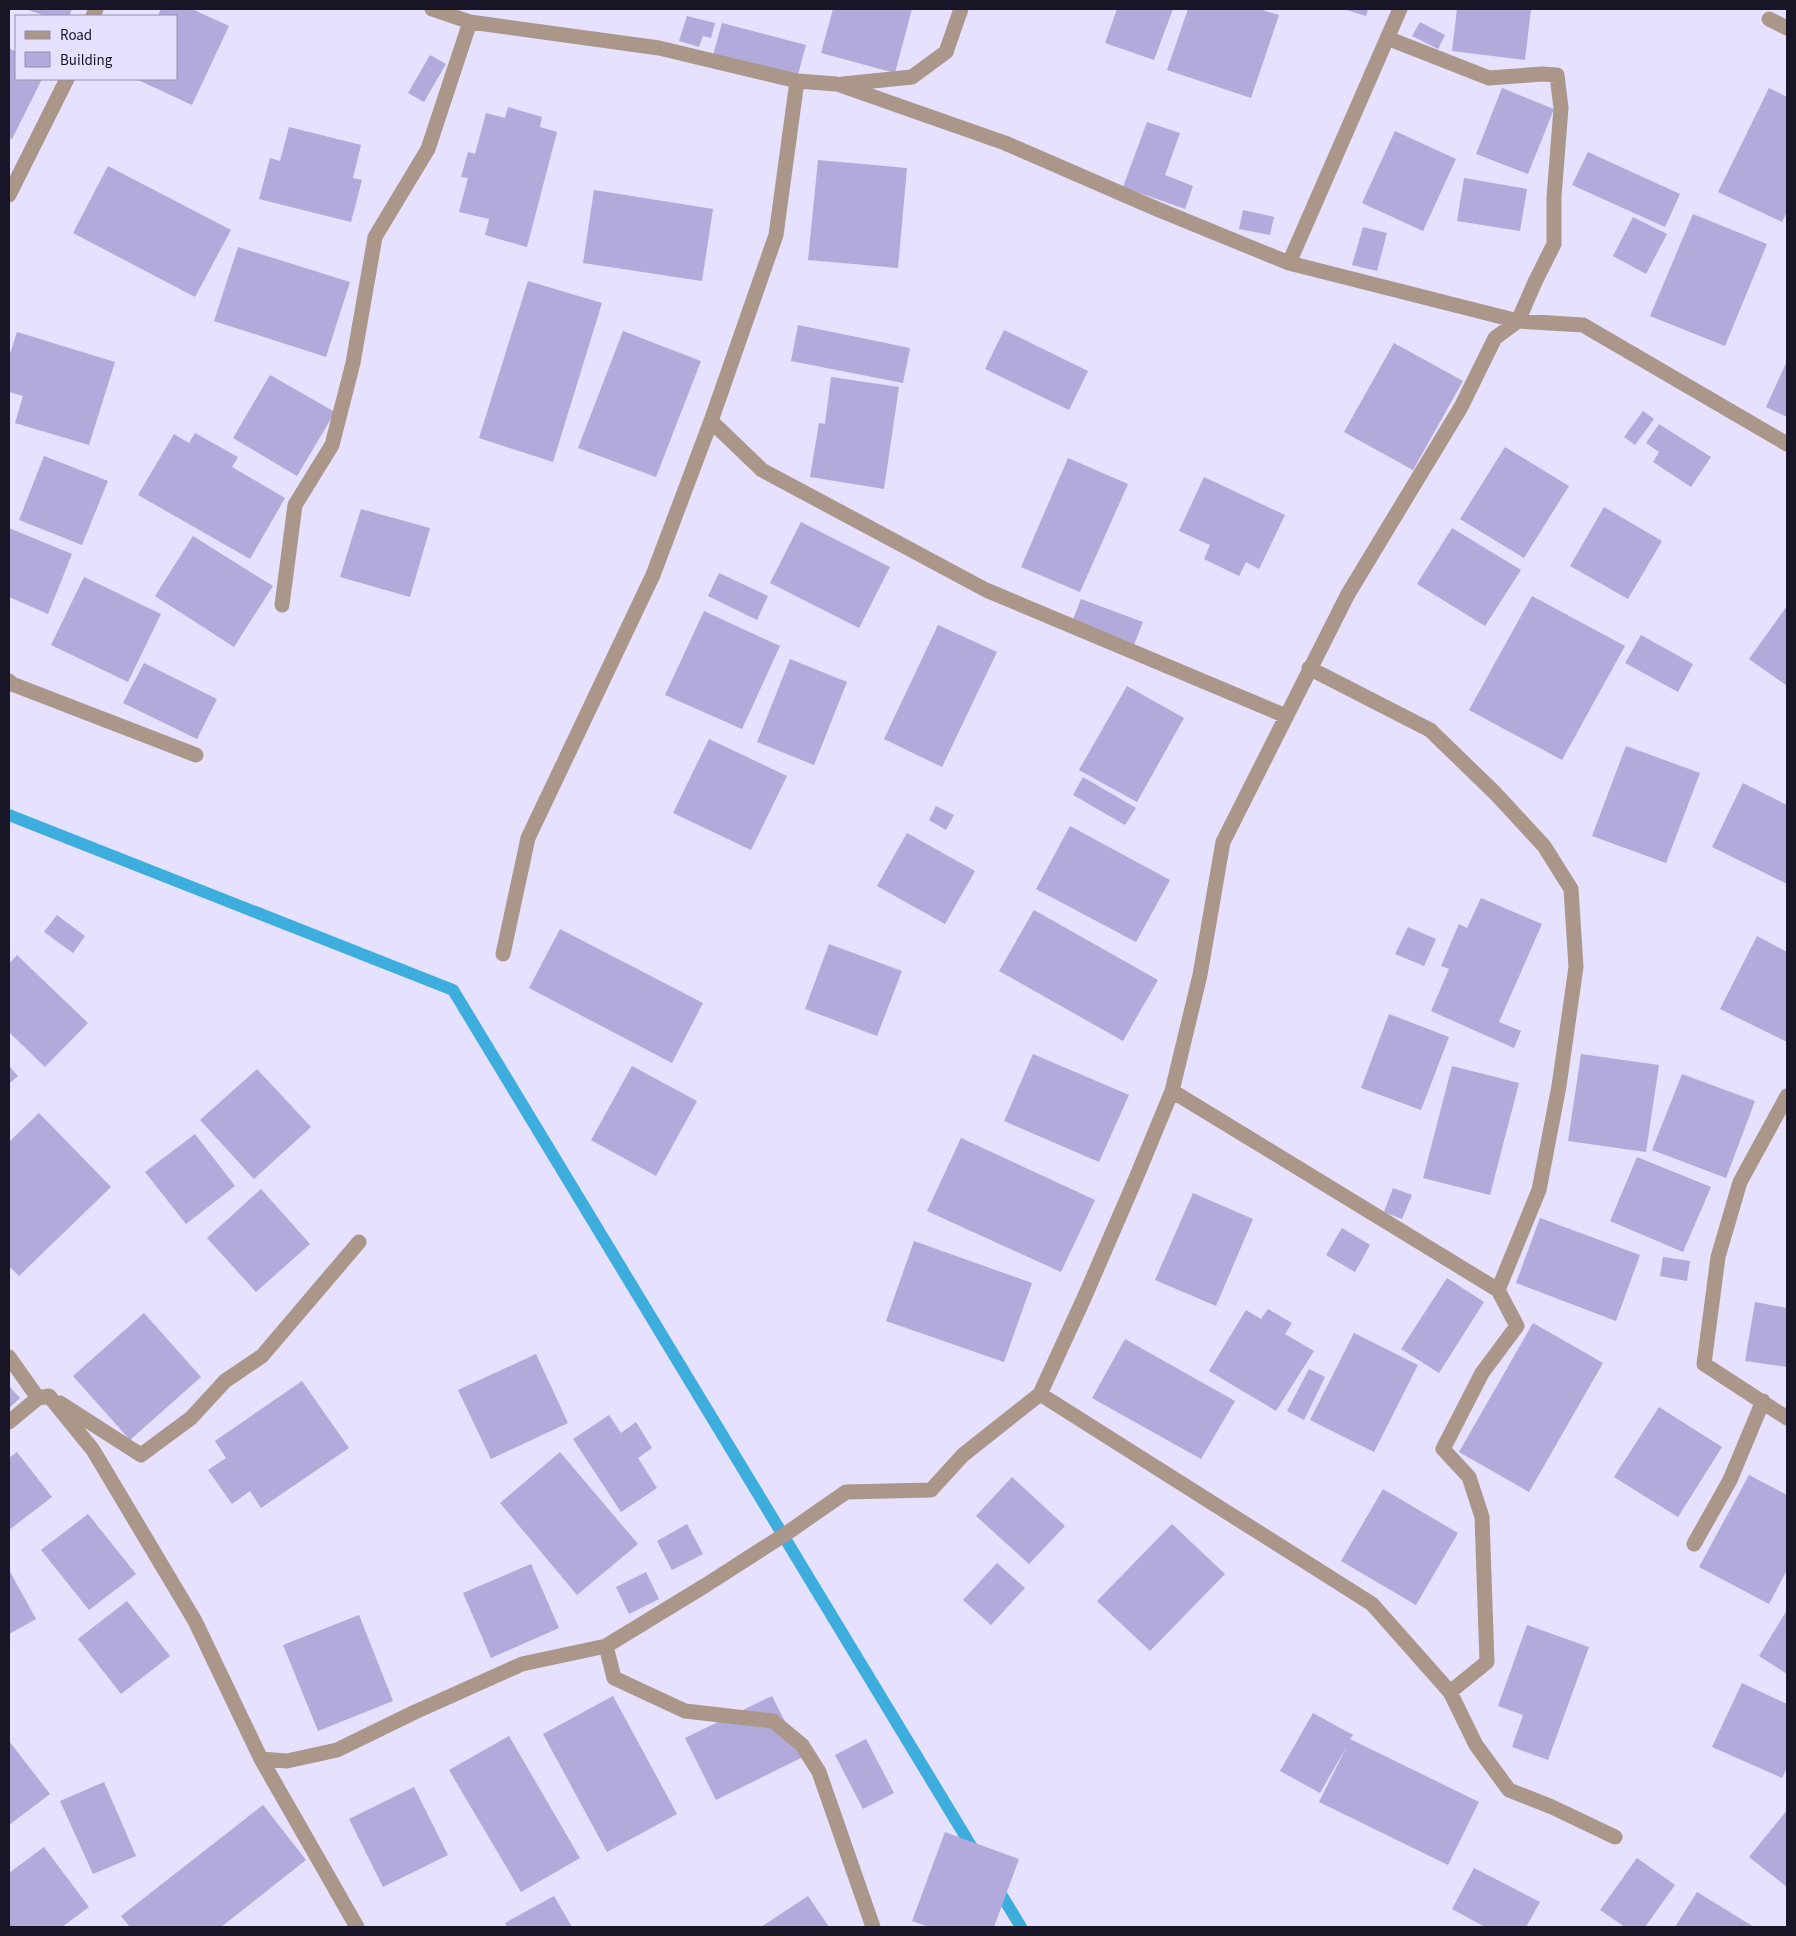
<svg xmlns="http://www.w3.org/2000/svg" width="1796" height="1936" viewBox="0 0 1796 1936" font-family="'Source Sans 3',sans-serif">
<style>
.lines{fill:none;stroke-linecap:round;stroke-linejoin:round}
.stream{stroke:#3dadde;stroke-width:12}
.building{fill:#b1aada}
.minor{stroke:#ab968a;stroke-width:15}
</style>
<rect width="100%" height="100%" fill="#e5e1ff"/>
<g class="lines">
<path class="stream" d="M9,815L453,990L976,1854
M996,1886L1021,1927"/>
</g>
<path class="building" d="M25,9H72L69,16H46Z
M161,9H192L229,26L192,105L136,79H176V16H158Z
M833,9H912L895,73L821,53Z
M1117,9H1173L1154,60L1105,43Z
M1188,9H1259L1279,15L1251,98L1167,70Z
M1343,9H1368L1366,16Z
M1457,9H1531L1525,60L1452,51Z
M687,16L715,23L711,38L703,36L699,47L679,41Z
M1420,22L1445,35L1438,49L1412,36Z
M722,23L806,45L797,78L713,55Z
M9,48L16,52V79H42L12,139L9,138Z
M430,55L446,64L424,102L408,93Z
M1502,88L1554,109L1528,174L1476,154Z
M1769,88L1787,97V212L1782,222L1718,192Z
M508,107L542,117L540,127L557,132L527,247L485,235L489,219L459,212L468,178L461,177L468,152L475,154L486,113L505,118Z
M1147,122L1180,133L1165,175L1193,186L1185,209L1123,187Z
M289,127L361,145L353,178L362,180L351,222L259,199L270,158L280,161Z
M1395,131L1456,159L1423,231L1362,203Z
M1588,152L1680,194L1665,227L1572,185Z
M818,160L907,168L898,268L808,260Z
M108,166L231,230L195,297L73,233Z
M1464,178L1527,189L1520,231L1457,221Z
M594,190L713,209L702,281L583,263Z
M1243,210L1274,217L1270,235L1239,229Z
M1693,214L1767,244L1725,346L1650,316Z
M1633,217L1667,234L1646,274L1613,256Z
M1363,227L1387,233L1377,271L1352,265Z
M238,247L350,282L326,357L214,321Z
M528,281L602,303L553,462L479,438Z
M798,325L910,348L903,383L791,361Z
M1004,330L1088,371L1069,410L985,369Z
M623,331L701,361L656,477L578,448Z
M17,332L115,362L89,445L15,423L23,396L9,392V357Z
M1394,343L1463,381L1413,470L1344,432Z
M1787,361V417L1766,407Z
M270,375L335,412L297,476L233,438Z
M831,377L899,387L884,489L810,477L819,423L825,424Z
M1643,411L1654,419L1635,445L1624,437Z
M1659,424L1711,457L1691,487L1653,462L1659,452L1646,443Z
M195,433L238,457L232,467L285,498L250,559L138,495L174,434L189,443Z
M1505,447L1569,486L1524,558L1460,519Z
M44,456L108,481L82,545L19,520Z
M1068,458L1128,484L1080,592L1021,567Z
M1204,477L1285,515L1259,569L1246,562L1239,576L1204,559L1210,545L1179,531Z
M1604,507L1662,541L1628,599L1570,566Z
M361,509L430,528L410,597L340,577Z
M801,522L890,567L859,628L770,583Z
M9,528L72,554L48,614L9,597Z
M1452,528L1521,570L1485,626L1417,584Z
M193,536L273,586L234,647L155,596Z
M719,573L768,596L757,620L708,596Z
M84,577L161,614L128,682L51,645Z
M1532,596L1625,646L1562,760L1469,710Z
M1081,599L1143,622L1134,645L1072,622Z
M1787,606V686L1749,659Z
M704,611L780,646L742,729L665,695Z
M938,625L997,652L942,767L884,739Z
M1641,635L1693,664L1678,692L1625,663Z
M790,659L847,682L814,765L757,742Z
M144,663L217,699L197,739L123,703Z
M1127,686L1184,718L1137,802L1079,770Z
M709,739L787,776L751,850L673,813Z
M1626,746L1700,773L1666,863L1592,836Z
M1083,777L1136,808L1125,825L1073,795Z
M1743,783L1787,805V884L1712,847Z
M936,806L954,815L946,830L929,820Z
M1070,826L1170,880L1136,942L1036,889Z
M907,833L975,871L945,924L877,886Z
M1481,898L1542,924L1499,1022L1521,1031L1514,1048L1431,1011L1449,969L1441,966L1459,924L1467,928Z
M1034,910L1158,980L1123,1041L999,971Z
M57,915L85,936L73,953L44,932Z
M1408,927L1436,939L1424,966L1395,954Z
M560,929L703,1003L672,1063L529,988Z
M1757,936L1787,952V1042L1720,1009Z
M829,944L902,971L877,1036L805,1009Z
M17,955L88,1023L45,1067L9,1032V964Z
M1389,1014L1449,1037L1421,1110L1361,1088Z
M1033,1054L1129,1095L1099,1162L1004,1121Z
M1581,1054L1659,1065L1646,1152L1568,1141Z
M9,1066L18,1076L9,1084Z
M632,1066L697,1101L656,1176L591,1140Z
M1452,1066L1519,1083L1490,1195L1423,1178Z
M257,1069L311,1127L254,1179L200,1120Z
M1682,1074L1755,1101L1726,1178L1652,1150Z
M39,1113L111,1187L19,1276L9,1266V1142Z
M195,1134L235,1186L186,1224L145,1172Z
M961,1138L1095,1200L1061,1272L927,1211Z
M1637,1157L1711,1187L1683,1252L1610,1221Z
M1393,1188L1412,1195L1402,1219L1384,1212Z
M261,1189L310,1244L256,1292L207,1238Z
M1193,1193L1253,1219L1216,1306L1155,1280Z
M1540,1218L1640,1255L1616,1321L1516,1283Z
M1342,1228L1370,1245L1355,1272L1326,1255Z
M914,1241L1032,1283L1004,1362L886,1321Z
M1663,1257L1690,1261L1687,1281L1660,1276Z
M1447,1278L1484,1302L1439,1373L1401,1349Z
M1755,1302L1787,1308V1367L1745,1361Z
M1268,1309L1292,1323L1285,1334L1314,1351L1276,1411L1209,1371L1246,1310L1261,1319Z
M144,1313L201,1377L130,1440L73,1376Z
M1533,1323L1603,1363L1529,1492L1459,1452Z
M1354,1333L1418,1365L1374,1452L1310,1420Z
M1125,1339L1235,1401L1201,1459L1092,1398Z
M536,1354L568,1423L491,1459L458,1390Z
M1309,1369L1325,1377L1304,1420L1287,1411Z
M302,1381L349,1448L261,1508L250,1491L232,1504L208,1470L226,1458L215,1441Z
M9,1386L20,1398L9,1408Z
M1659,1407L1722,1447L1678,1517L1614,1477Z
M609,1415L621,1433L636,1422L652,1448L638,1458L657,1488L621,1512L573,1439Z
M17,1452L52,1497L9,1530V1458Z
M560,1452L638,1544L577,1595L500,1503Z
M1749,1475L1787,1495V1570L1769,1604L1699,1567Z
M1012,1477L1065,1526L1029,1564L976,1516Z
M1383,1489L1458,1533L1416,1605L1341,1561Z
M88,1514L136,1574L89,1610L41,1550Z
M687,1524L703,1554L672,1570L657,1541Z
M1172,1524L1225,1574L1150,1651L1097,1601Z
M997,1563L1025,1588L991,1625L963,1600Z
M531,1564L559,1628L491,1658L463,1593Z
M9,1570L36,1619L9,1634Z
M646,1572L659,1599L629,1614L616,1587Z
M127,1601L170,1656L121,1694L78,1639Z
M1787,1610V1674L1759,1656Z
M359,1615L393,1701L318,1731L283,1645Z
M1527,1625L1589,1647L1548,1760L1512,1747L1523,1715L1498,1706Z
M1742,1683L1787,1704V1767L1782,1778L1712,1747Z
M613,1696L677,1814L607,1852L543,1734Z
M772,1696L803,1757L716,1800L685,1738Z
M1313,1713L1353,1735L1350,1739L1479,1802L1448,1865L1319,1802L1347,1746L1320,1793L1280,1771Z
M509,1736L580,1858L521,1892L449,1770Z
M866,1739L894,1793L863,1809L835,1755Z
M9,1741L50,1794L9,1825Z
M104,1782L136,1856L93,1874L60,1801Z
M414,1787L448,1855L383,1887L349,1819Z
M263,1805L306,1860L221,1927H130L121,1916Z
M1787,1810V1887L1749,1857Z
M945,1832L1019,1859L994,1927H929L912,1921Z
M44,1847L89,1907L62,1927H9V1873Z
M1637,1858L1675,1885L1645,1927H1625L1600,1910Z
M1474,1868L1540,1902L1526,1927H1485L1452,1909Z
M1697,1892L1754,1927H1675Z
M554,1896L572,1927H507L505,1923Z
M808,1896L829,1927H761Z"/>
<g class="lines">
<path class="minor" d="M432,9L470,22L659,48L797,81L837,84L1005,143L1157,209L1289,263L1518,321L1583,325L1787,444
M93,16L96,9
M1769,19L1787,28
M843,84L912,77L946,52L961,9
M9,195L67,79
M1289,263L1400,9
M711,421L762,470L986,590L1286,716
M282,605L295,505L332,445L353,363L375,237L428,149L470,22
M1309,668L1430,730L1495,793L1544,846L1571,889L1576,967L1559,1086L1539,1190L1498,1290
M9,681L12,684L196,755
M503,954L528,838L653,575L711,421L776,235L797,81
M1172,1091L1498,1290L1517,1326L1482,1373L1443,1449L1469,1477L1482,1517L1487,1662L1450,1692L1476,1745L1509,1790L1552,1807L1615,1837
M1787,1096L1740,1182L1718,1257L1704,1364L1787,1418
M9,1357L38,1398L49,1396L93,1450L195,1621L261,1759L357,1927
M1040,1394L1372,1604L1450,1692
M60,1403L141,1455L191,1418L225,1381L262,1356L359,1242
M9,1422L38,1398
M1694,1544L1730,1480L1763,1401
M606,1646L614,1678L685,1711L773,1721L802,1745L819,1772L873,1927
M261,1759L287,1761L337,1750L415,1712L522,1664L606,1646L706,1585L787,1533L846,1492L931,1490L963,1455L1040,1394L1085,1296L1136,1178L1172,1091L1200,975L1223,842L1348,594L1461,407L1495,338L1518,321L1535,282L1554,244V197L1561,108L1557,75L1542,74L1489,78L1387,38"/>
</g>
<rect width="1796" height="1936" fill="none" stroke="#181526" stroke-width="20"/>
<rect x="15" y="15" width="162" height="65" fill="#e5e1ff" stroke="#938fa8"/>
<rect x="25" y="31" width="25" height="8" fill="#ab968a" stroke="#938fa8"/>
<text x="60" y="40" font-size="15" fill="#181526">Road</text>
<rect x="25" y="52" width="25" height="15" fill="#b1aada" stroke="#938fa8"/>
<text x="60" y="65" font-size="15" fill="#181526">Building</text>
</svg>
